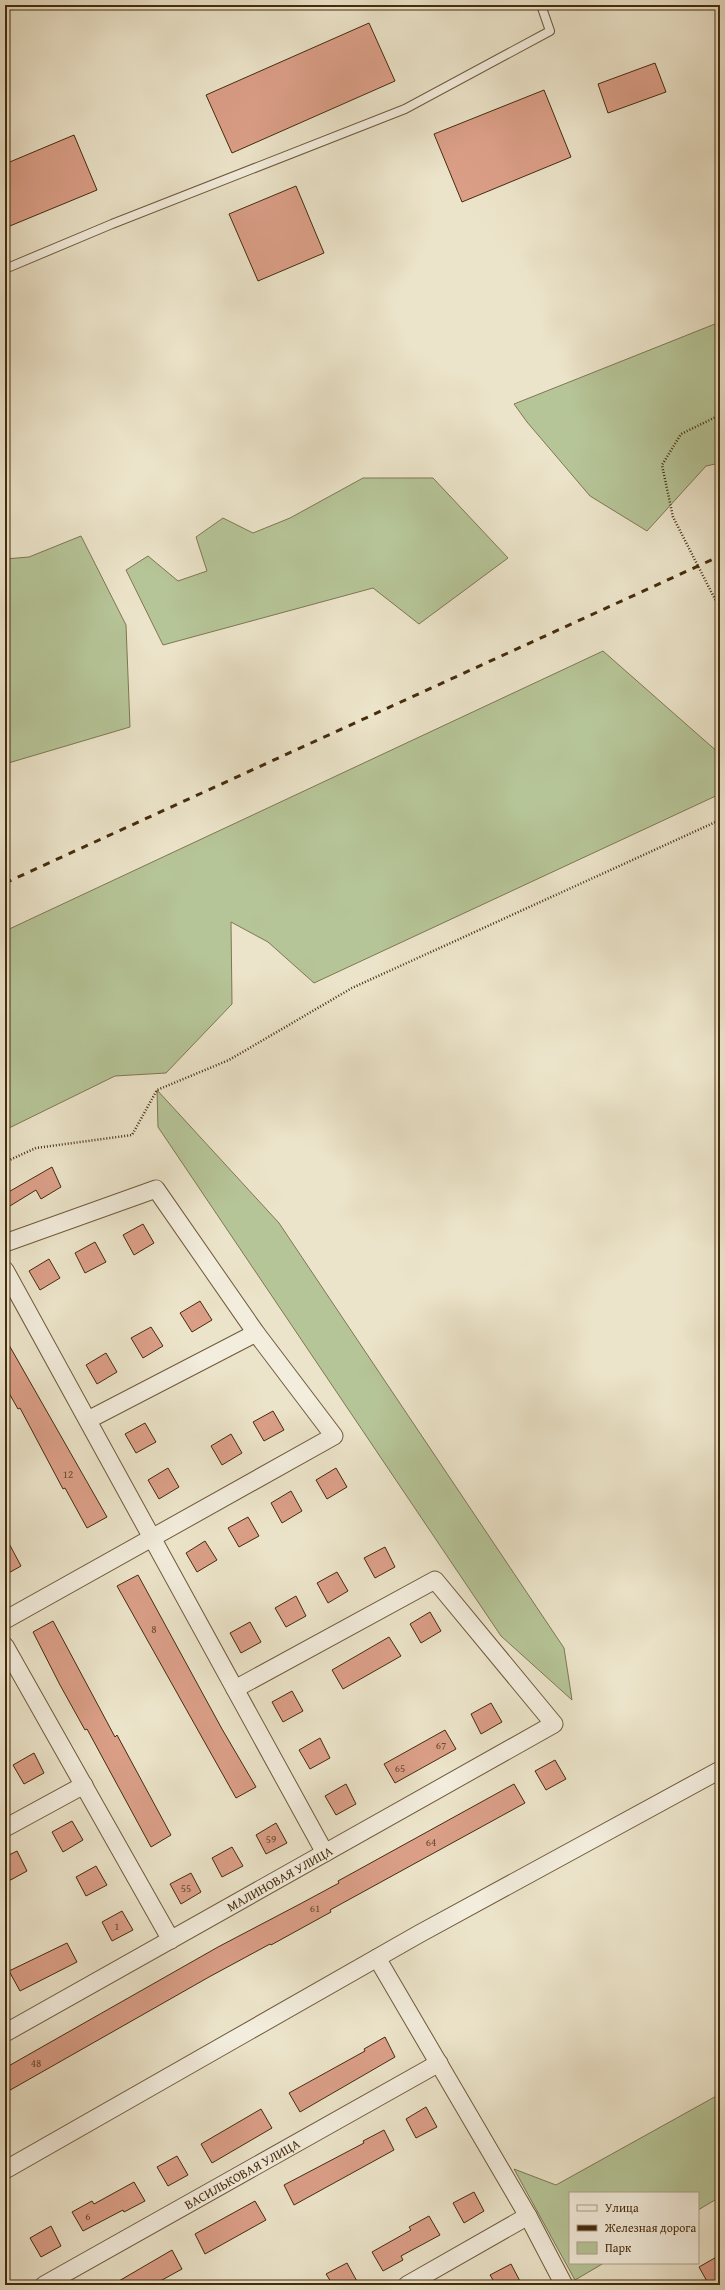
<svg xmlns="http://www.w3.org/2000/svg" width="725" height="2290" viewBox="0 0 725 2290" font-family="'Gentium Book Plus',serif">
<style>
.green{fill:#b6c598;stroke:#7e7852}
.building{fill:#db9f88;stroke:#452c0c}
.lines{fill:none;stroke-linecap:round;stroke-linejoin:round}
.lane-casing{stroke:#6f5a3c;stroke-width:10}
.street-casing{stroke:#6f5a3c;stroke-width:19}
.path{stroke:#452c0c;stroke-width:2.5;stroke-dasharray:1 2;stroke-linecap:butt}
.lane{stroke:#f3eddd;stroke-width:8}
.street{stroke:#f3eddd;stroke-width:17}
.rail{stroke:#452c0c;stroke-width:3;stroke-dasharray:7 7;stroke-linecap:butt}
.labels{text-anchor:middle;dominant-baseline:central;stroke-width:3;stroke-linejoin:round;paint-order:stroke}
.number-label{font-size:11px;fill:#6a492b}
.street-label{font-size:13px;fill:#452c0c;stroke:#f3eddd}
</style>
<rect width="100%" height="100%" fill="#ece4ca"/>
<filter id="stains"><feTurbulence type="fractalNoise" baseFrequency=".005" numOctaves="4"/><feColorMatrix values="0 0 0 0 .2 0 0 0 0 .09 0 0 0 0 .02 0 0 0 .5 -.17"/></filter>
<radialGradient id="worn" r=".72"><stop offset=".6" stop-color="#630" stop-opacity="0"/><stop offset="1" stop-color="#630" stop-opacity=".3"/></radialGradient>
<path class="green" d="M720,322V463L706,466L647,531L590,496L527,422L514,404Z
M363,478H433L508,558L419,624L373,588L163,645L126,570L148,556L178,581L207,571L196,537L223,518L253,533L290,518Z
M81,536L126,625L130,727L5,764V559L29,557Z
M603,651L720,754V794L314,983L268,942L231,922L232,1004L166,1073L115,1076L5,1130V931Z
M157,1090L279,1223L564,1648L572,1700L501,1636L158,1127Z
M720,2094V2197L698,2210V2193H570V2263H604L575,2280L514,2169L556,2185Z"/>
<path class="building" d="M369,23L395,81L232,153L206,95Z
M655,63L666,92L608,113L598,84Z
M544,90L571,157L462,202L434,134Z
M74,135L97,190L5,228V164Z
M296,186L324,253L258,281L229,214Z
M52,1167L61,1187L41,1199L36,1190L5,1209V1194Z
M143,1224L154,1243L134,1255L123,1235Z
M95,1242L106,1262L85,1273L75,1253Z
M49,1259L60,1278L40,1290L29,1271Z
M200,1301L212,1320L192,1332L180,1313Z
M151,1327L163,1346L143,1358L131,1338Z
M5,1338L107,1517L87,1528L65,1488L63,1489L20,1408L18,1409L5,1386Z
M106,1353L117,1372L97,1384L86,1365Z
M273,1411L284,1430L264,1441L253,1422Z
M145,1423L156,1442L136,1453L125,1434Z
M231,1434L242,1453L222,1465L211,1446Z
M168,1468L179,1487L159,1499L148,1480Z
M336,1468L347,1487L327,1499L316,1480Z
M291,1491L302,1511L282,1523L271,1503Z
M248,1517L259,1536L239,1547L228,1528Z
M5,1536L21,1566L5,1575Z
M205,1541L217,1560L197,1572L186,1553Z
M385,1547L395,1567L375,1578L364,1558Z
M337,1572L348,1591L328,1603L317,1583Z
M138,1575L222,1729L256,1787L236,1798L117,1586Z
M296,1596L306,1616L286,1627L275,1608Z
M430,1612L441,1631L421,1643L410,1624Z
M53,1621L115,1737L117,1735L171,1835L151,1847L87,1729L85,1730L60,1685L33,1632Z
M250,1622L261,1642L241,1653L230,1633Z
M389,1637L401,1656L343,1689L332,1670Z
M292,1691L303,1711L283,1722L272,1702Z
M491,1703L502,1722L481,1734L471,1714Z
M445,1730L456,1749L395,1783L384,1764Z
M320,1738L330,1758L310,1769L299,1750Z
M34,1753L44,1773L24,1784L13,1765Z
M555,1760L566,1779L546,1790L535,1771Z
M346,1784L356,1804L336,1815L325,1796Z
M514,1784L525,1803L330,1910L331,1912L271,1945L270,1944L209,1977L5,2093V2068L218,1947L300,1904L339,1883L338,1881Z
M72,1821L83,1840L63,1852L52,1832Z
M276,1823L287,1843L266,1854L256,1835Z
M232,1847L243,1866L222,1877L212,1858Z
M17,1851L27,1871L5,1883V1857Z
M96,1866L107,1885L86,1896L76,1877Z
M191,1873L201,1892L181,1904L170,1884Z
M122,1911L133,1930L112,1941L102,1922Z
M67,1943L77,1962L20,1991L9,1971Z
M385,2037L395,2057L300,2112L289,2093L365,2051L364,2049Z
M426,2107L437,2127L416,2138L406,2119Z
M261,2109L272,2128L212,2163L201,2144Z
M384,2130L394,2150L294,2205L284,2185L364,2143L363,2141Z
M177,2156L188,2175L168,2186L157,2167Z
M134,2182L145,2201L124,2212L123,2210L83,2231L72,2212L92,2201L94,2204Z
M474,2192L484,2211L464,2223L453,2203Z
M255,2201L266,2220L205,2254L195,2234Z
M429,2216L440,2235L401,2256L403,2260L383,2271L372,2252L411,2230L409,2227Z
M51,2226L61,2246L41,2257L30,2238Z
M172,2250L182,2269L153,2285H112Z
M720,2255V2280L709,2285L699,2267Z
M347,2263L359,2285H333L326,2274Z
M511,2264L522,2285H496L490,2275Z"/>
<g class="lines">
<defs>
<path id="lane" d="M5,269L112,224L405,109L550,31L541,5"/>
<g id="street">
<path d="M5,1243L156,1189L256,1333L334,1436L5,1620"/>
<path d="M5,1270L325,1853"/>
<path d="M88,1420L256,1333"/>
<path d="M5,1646L171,1940"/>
<path d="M5,1828L84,1785"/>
<path d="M377,1958L528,2216L564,2285"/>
<path id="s1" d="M5,2033L554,1724L435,1580L235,1689"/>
<path d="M5,2170L419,1934L720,1770"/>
<path id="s2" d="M44,2285L439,2063"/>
<path d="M407,2285L528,2216"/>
</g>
</defs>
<use href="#lane" class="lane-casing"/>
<use href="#street" class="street-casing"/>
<path class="path" d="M720,415L681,434L662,465L673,517L720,609
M5,1162L36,1148L132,1135L157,1090L229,1060L352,988L720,820"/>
<use href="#lane" class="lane"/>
<use href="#street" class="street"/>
<path class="rail" d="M5,883L720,556"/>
</g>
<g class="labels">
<g class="number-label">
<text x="68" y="1474">12</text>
<text x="154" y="1629">8</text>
<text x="441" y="1745">67</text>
<text x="400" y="1768">65</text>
<text x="271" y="1839">59</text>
<text x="431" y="1842">64</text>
<text x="186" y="1888">55</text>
<text x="315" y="1908">61</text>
<text x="117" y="1926">1</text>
<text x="36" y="2063">48</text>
<text x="88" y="2216">6</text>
</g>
<g class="street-label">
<text stroke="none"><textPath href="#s1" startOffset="315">МАЛИНОВАЯ УЛИЦА</textPath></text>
<text stroke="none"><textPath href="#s2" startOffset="227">ВАСИЛЬКОВАЯ УЛИЦА</textPath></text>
</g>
</g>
<rect width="725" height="2290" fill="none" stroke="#ece4ca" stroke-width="20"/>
<rect x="6" y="6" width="713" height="2278" fill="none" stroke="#452c0c" stroke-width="2"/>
<rect x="10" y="10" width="705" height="2270" fill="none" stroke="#452c0c"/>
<rect x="569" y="2192" width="130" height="72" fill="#f3eddd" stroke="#ada089"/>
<rect x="577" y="2205" width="20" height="6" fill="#f3eddd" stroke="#ada089"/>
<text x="605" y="2212" font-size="12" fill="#452c0c">Улица</text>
<rect x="577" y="2225" width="20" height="6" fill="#452c0c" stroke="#ada089"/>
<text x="605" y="2232" font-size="12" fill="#452c0c">Железная дорога</text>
<rect x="577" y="2242" width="20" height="12" fill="#b6c598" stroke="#ada089"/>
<text x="605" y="2252" font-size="12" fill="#452c0c">Парк</text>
<rect width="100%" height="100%" filter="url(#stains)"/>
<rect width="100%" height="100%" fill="url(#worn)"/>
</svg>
